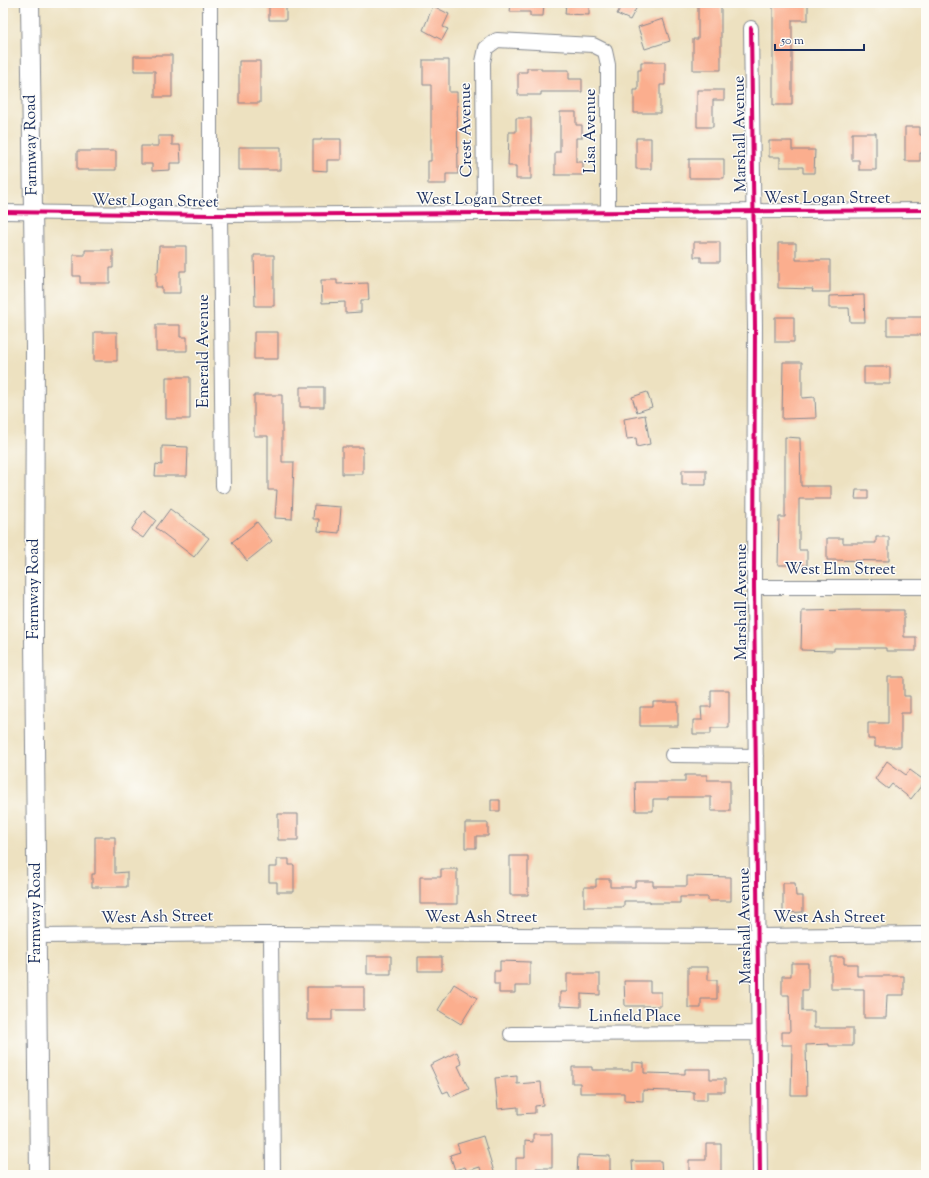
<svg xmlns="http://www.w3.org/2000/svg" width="929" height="1178" viewBox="0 0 929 1178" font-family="'Sorts Mill Goudy',serif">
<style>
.building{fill:#fbae8e}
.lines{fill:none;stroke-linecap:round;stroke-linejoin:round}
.minor-casing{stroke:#84888f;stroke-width:16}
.major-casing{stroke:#84888f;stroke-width:20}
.minor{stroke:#fff;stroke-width:14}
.major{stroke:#fff;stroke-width:18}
.cycleway-casing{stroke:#fdfcf7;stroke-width:6}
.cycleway{stroke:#d6006c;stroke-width:4}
.labels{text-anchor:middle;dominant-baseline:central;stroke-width:3;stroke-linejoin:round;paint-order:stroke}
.street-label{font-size:16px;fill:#1b2f5e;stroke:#fdfcf7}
</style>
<rect width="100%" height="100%" fill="#fdfcf7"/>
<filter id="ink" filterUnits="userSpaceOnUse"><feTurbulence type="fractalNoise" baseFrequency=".025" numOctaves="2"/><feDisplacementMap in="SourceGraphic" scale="8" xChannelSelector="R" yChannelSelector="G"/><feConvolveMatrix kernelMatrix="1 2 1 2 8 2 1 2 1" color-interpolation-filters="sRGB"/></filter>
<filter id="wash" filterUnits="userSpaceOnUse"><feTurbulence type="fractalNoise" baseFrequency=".012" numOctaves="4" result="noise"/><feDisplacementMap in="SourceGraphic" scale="16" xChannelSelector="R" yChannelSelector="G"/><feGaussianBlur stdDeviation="0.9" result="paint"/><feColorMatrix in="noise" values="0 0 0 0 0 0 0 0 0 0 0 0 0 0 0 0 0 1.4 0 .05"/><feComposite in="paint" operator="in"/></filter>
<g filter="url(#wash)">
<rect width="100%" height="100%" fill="#ede1c0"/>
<g id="blocks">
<path class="building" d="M269,3H286V20H269Z
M511,3H544L543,16H530V12H510Z
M566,3H589V15L565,14Z
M623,3H639L630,20L617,14Z
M698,3H721V70H693V39H698Z
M782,3L808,4V20H792V105H773V4H782Z
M433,6L449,14L443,27L448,29L442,40L423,30Z
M663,19L670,41L645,49L638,27Z
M155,55H172V97H155V71H134V56H155Z
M423,60H449V92H457L458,174H446V184H428V161H431V85H423Z
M239,61H260V103H239Z
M641,62H665V85H660V113H634V90H638V70H641Z
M527,68H541V70H569V79H582V92H541V95H518V72H527Z
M697,90H724V100H713V127H697Z
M560,112H576V125H582V138H576V162H583V175H555V152H560Z
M516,118H531V179H516V166H508L509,132H516Z
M905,127H920V135H926V153H920V161H905Z
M852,133H876V170H859V160H852Z
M158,136H172V145H180L181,163H170V170L152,171V164H141V146H158Z
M636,138H651V169H636Z
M321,139H341V160H327V171L313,170V140H321Z
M769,141H792V150H815L814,173H803V167H780V157H769Z
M239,147H281V170H239Z
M77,151H116V170H77Z
M689,159H724V178H689Z
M694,242H720V262H701V257H694Z
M778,243H796V260H830V292H812L813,289L778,288Z
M159,246H186V271H180V293H162V287H156V272H158Z
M85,250H113V268H110V283H80V276H73V255H85Z
M254,255H274V306H255Z
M321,280H337V284L368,283L369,300H361V312L345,313V302L322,303Z
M864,295L865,322H850L849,308H829V296Z
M775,317H794V342H775Z
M887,317H926V335H887Z
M156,325H180V337H187V351H156Z
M94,332H117V361H94Z
M254,332H278V359H254Z
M783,362H802V398L815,397L816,418L782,419Z
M864,367H890V384H864Z
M166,377H190V419H166Z
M300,387H324V407H300Z
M647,392L652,407L637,412L632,397Z
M254,395H282V462H294L292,519L275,518L277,490H268V436H254Z
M645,415L650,444L637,447L636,438L627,439L624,419Z
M785,437L800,438L801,486H831V499H799V550H807V565H778L779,517H785Z
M162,446L188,447L187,476H155L156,464L162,465Z
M342,447H363V474H342Z
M682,470H706V485H682Z
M856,490H868V499H855Z
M314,505L341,507L339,533L318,531L319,519H313Z
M170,509L209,538L194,557L156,528Z
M144,511L156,520L143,538L131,530Z
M257,522L272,541L247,561L232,542Z
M876,537H889V561L827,560V538H843V543H876Z
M857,610H904V637H916V651H886V648H834V651L801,650L802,611Z
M888,677H904V696H910V713H901V747H875V739H868V723H888Z
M711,690H729V728H711V734H693V720H702L701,707H711Z
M653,702H678V726H640V707H653Z
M887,761L906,775L910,770L925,781L911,799L892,784L888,789L875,779Z
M685,775H707V780H730V811H711V797H668V799H653V811H636L635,782H685Z
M491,800H500V811H491Z
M278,814H298V840H278Z
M465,823H488V836H476V848H465Z
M95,837H115V873L127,872V887H92V874H95Z
M510,856H528V895H510Z
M277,859H289V865H294V892H277V882H269V867H277Z
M441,869H457V904H420V877H441Z
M687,876L731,877V901H708V897H680V903H650V901H624V907H584V887H596V879H610V887H635V881H653V886H687Z
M783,883H795L796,896H803V912L783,913Z
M367,956H391V974H367Z
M418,957H442V971H418Z
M831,957H844V964H857V976H904V995H887L886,1018H864V989H831Z
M500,961L530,962V986H515V993H499V984H494V971H500Z
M791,963H808V990H802V1011H814V1028H853V1046H829V1044L806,1045L807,1095H791L792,1045H782V1032H790L789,995H782V976H791Z
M688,967H708V980H717V999H701V1008H688Z
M567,974H600V995L581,994V1007L560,1006V992H567Z
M624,981H650V992H661V1006H625Z
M454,984L477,998L461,1024L438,1010Z
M307,987H364V1010H332V1020H307Z
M457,1052L462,1064L458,1066L469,1089L451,1097L448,1091L443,1093L430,1065Z
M632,1062L644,1063V1073L685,1074V1069H710V1079H725V1092H707V1100H694V1092L643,1090V1101L624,1100V1093H580V1083H572V1067H592V1070H632Z
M517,1076V1084L541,1082L543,1105L535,1106V1113L518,1114V1107L498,1109L495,1078Z
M533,1134H552V1168H536V1173H516V1158H525V1141L533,1142Z
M483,1136L495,1175H482L480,1167L467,1171L465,1167L455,1170L450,1155L460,1152L457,1144Z
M706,1144H721V1175H689V1160H706Z
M578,1155L610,1156V1175H577Z
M632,1161H661L662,1175H633Z"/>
</g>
</g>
<g filter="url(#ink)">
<use href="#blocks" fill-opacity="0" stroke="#84888f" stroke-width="1"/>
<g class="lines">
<defs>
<path id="minor" d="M210,3V215
M751,28L755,326L754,587L760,1175
M3,212L210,215L926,210
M484,212L483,62L486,48L497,40L593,45L605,51L608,65V212
M220,215L223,486
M754,587H926
M672,755L756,756
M271,934L273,1175
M37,936L259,934L758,936L926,934
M511,1034L759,1033"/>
<path id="major" d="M30,3L35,347L34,638L39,1175"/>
</defs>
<use href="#minor" class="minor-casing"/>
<use href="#major" class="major-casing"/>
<use href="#minor" class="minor"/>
<use href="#major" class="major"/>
<defs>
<path id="cycleway" d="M751,28L755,326L754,587L760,1175
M3,212L210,215L926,210"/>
</defs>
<use href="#cycleway" class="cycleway-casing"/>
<use href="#cycleway" class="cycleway"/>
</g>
</g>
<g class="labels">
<g class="street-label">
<text transform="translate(467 130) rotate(-91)">Crest Avenue</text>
<text transform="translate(591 131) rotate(-90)">Lisa Avenue</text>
<text transform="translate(741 134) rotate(-91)">Marshall Avenue</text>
<text transform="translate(32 145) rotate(-91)">Farmway Road</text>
<text x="827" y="199">West Logan Street</text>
<text x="479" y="200">West Logan Street</text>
<text transform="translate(155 202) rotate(1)">West Logan Street</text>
<text transform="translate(204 351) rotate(-90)">Emerald Avenue</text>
<text x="840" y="570">West Elm Street</text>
<text transform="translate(34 589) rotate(-90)">Farmway Road</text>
<text transform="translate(742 602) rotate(-90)">Marshall Avenue</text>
<text transform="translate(36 913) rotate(-90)">Farmway Road</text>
<text transform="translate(157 918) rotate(-1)">West Ash Street</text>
<text x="481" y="918">West Ash Street</text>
<text x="829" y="918">West Ash Street</text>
<text transform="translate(746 926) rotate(-91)">Marshall Avenue</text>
<text x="635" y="1017">Linfield Place</text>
</g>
</g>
<rect width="929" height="1178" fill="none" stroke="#fdfcf7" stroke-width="16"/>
<path d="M775 44v6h89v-6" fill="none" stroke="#1b2f5e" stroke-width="2"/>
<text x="781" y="44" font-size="12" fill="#1b2f5e" stroke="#fdfcf7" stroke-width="3" paint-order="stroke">50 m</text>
</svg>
